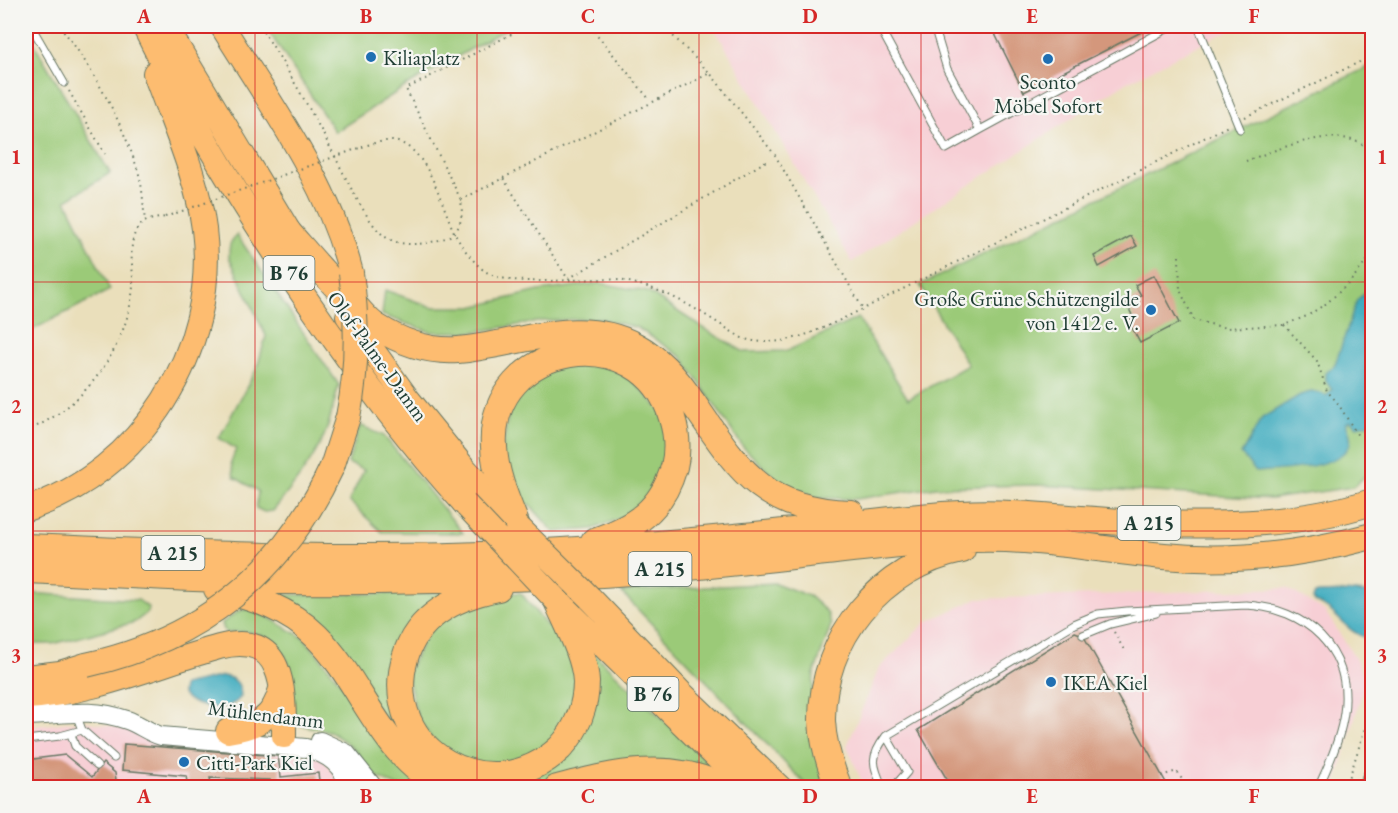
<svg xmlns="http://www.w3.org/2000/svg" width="1398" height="813" viewBox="0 0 1398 813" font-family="'EB Garamond',serif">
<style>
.built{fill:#f7cfd5}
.green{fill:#9bca78;stroke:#5d8456;stroke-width:1.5}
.water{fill:#40acbf;stroke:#30747a;stroke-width:1.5}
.building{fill:#d4977c}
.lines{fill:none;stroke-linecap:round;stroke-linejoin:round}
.service-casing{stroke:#667663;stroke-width:9}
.tertiary-casing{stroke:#667663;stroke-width:20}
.secondary-casing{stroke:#667663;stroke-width:22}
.trunk-casing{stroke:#667663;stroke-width:26}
.motorway-casing{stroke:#667663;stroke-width:28}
.path{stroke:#667663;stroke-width:2;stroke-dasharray:1.5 4.5;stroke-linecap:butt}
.service{stroke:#fff;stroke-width:7}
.tertiary{stroke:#fff;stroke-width:18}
.secondary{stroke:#fee4c6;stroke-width:20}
.trunk{stroke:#fdbc70;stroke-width:24}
.motorway{stroke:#fdbc70;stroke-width:26}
.trunk-bridge-casing{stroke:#667663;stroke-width:26;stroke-linecap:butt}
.path-bridge{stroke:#667663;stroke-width:2;stroke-dasharray:1.5 4.5;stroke-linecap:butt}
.trunk-bridge{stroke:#fdbc70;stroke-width:24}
.grid{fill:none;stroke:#d62828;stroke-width:1.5;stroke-opacity:0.55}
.poi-dot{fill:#1f6fb2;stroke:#f6f6f2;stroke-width:2}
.labels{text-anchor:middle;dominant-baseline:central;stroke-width:4.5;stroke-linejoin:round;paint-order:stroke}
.shield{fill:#f6f6f2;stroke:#60746d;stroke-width:1.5}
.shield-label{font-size:20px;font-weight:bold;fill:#1f3d34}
.poi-label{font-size:21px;fill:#1f3d34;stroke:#f6f6f2;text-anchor:start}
.street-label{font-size:21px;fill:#1f3d34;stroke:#f6f6f2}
.neatline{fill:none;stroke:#d62828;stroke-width:2}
.grid-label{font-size:20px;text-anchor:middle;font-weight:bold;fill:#d62828}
</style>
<rect width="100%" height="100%" fill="#f6f6f2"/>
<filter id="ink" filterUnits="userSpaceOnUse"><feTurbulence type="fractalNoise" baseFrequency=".0167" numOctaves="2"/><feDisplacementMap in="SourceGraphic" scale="12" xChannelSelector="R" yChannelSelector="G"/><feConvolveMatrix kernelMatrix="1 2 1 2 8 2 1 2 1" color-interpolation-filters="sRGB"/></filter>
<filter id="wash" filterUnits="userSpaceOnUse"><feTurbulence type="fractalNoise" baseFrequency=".008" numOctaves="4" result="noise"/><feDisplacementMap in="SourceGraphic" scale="24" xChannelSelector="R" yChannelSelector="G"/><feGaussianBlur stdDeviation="1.35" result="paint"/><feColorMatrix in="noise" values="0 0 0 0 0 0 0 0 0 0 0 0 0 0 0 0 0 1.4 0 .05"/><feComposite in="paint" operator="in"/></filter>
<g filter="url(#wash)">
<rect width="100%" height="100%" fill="#eadfbb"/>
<path class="built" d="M713,26H1241L1208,40L1122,85L852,262Z
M1287,588L1325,611L1353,654L1366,679L1335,787H864L847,746L879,668L926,622L977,599Z
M83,721L122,728L150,737L323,758L344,788H26V727Z"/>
<path class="green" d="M265,26H511L403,88L335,132Z
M26,30L110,173L66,200L110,290L26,333Z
M1370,66L1372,72V470L1353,487L1271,499L1038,485L936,487L856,499L817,498L779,481L743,447L682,357L638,328L599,318L543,321L473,332H431L382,315L385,290L432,307H472L539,291L600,283L648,292L703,328L744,352L787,351L858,318L908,399L968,365L920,285Z
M237,235L339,385C334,401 331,420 324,436C312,463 292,487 273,511L264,512L256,508L258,491L234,477L231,462L236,449L219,438L257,368L266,336L229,257C229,247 229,242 237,235Z
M551,365L619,366L666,416L667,467L636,512L593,529L554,532L529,504L525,506L515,492L501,460L511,398Z
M360,425L384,436L463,533L382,532L349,501L364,470L348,463Z
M775,583L809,596L827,612L831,625L814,674L810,718L829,787H808L621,592Z
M26,593L138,600L149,608L148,612L135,622L73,639L52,644H26Z
M443,593L444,600L395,683L455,774L566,750L584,644L722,776L566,780L533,787H466L437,776L278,595Z
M510,593H521L547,626L552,622L561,637L576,667L574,713L539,756L473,768L421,732L407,674L432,623L489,596Z
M252,608L304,638L427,787H398L374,775L355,750L343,740L329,731L301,725L296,721C292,707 294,692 292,678C287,644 261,626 227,633L224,630L222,623L239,611Z"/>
<path class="water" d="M1372,287V423L1356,426L1351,421L1346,423C1348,430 1353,439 1349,446C1337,469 1280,470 1256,472L1241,454L1262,418L1300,395L1311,392L1321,393L1326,396L1332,390L1326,381V373L1335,365L1357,300Z
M1354,592L1366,593L1372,596V633L1367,638C1346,633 1336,609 1315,602L1313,599L1315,594L1319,593Z
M223,676C236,678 240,683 241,696C232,714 191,709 182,693L183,685Z"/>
<g id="blocks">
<path class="building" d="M991,26H1153L1024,92Z
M1131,236L1137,246L1099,267L1094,256Z
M1154,275L1179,323L1140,343L1128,320L1133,317L1126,303L1141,295L1135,285Z
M1075,632L1083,635L1169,788H952L918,730Z
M124,744L278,756L281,777L318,773L320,788H271L270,780L210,778L212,788H188L186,776L122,770Z
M65,755L92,777L103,763L115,773L117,788H26V760Z"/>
</g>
</g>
<g filter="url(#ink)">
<use href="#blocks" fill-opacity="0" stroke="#667663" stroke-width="1.5"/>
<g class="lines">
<defs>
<path id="service" d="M31,26L64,83
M879,26L946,149L980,130
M934,26L947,69L980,130L1172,26
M1198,26L1240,129
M1083,635L1110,624L1156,613
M76,714L82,730L114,758
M71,734L75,746L97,766
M886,736L907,772L893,788
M26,740L60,736L82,730
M883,788C872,764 870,757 886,736L1074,624L1098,614L1127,611L1246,605C1305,608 1353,649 1344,713C1341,736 1328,767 1318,788"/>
<path id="tertiary" d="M26,716C63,715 89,707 127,720C139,724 148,732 161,736L306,748C329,755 343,764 349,788
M320,741L346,753L374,788"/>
<path id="secondary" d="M1370,788L1372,779"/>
<path id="trunk" d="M144,26C191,121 246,211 306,299C356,372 405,438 465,504
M165,26L298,247
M222,26C271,105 328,182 351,273
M348,316L407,398L464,468L515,523
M332,467L348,417
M26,509C141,473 219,349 204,229C197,175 173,124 155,73
M590,598L682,694L780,788
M559,602L748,788
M26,677L60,673L86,665
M26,697C93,693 155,665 219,647C285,630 284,690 284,736
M228,731C257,726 273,720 281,689"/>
<path id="motorway" d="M287,231C309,256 331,282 354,305C361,312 368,322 377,327C401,342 430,352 458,350C517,345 580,315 636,346C660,359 678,380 693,403C740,471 762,510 851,513
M517,526C507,501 495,474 494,447C487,340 643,316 672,418C677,434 678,451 674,467C662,510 634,528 594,541
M26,547C204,555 384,563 562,551C645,546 729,538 812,529C862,524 911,516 961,514C1015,511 1069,519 1123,522C1206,527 1293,527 1372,502
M26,570C111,574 197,579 284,581C376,582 469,580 562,576C639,573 716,565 792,556C853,549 914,541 975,539C1039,537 1101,550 1164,556C1234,563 1305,554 1372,536
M498,588C458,596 417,615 405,658C379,752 491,813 560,748C577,730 586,706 586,682C585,656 567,624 557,601
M217,589C253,597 289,609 316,636C364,683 381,758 447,788
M557,788C613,774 670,759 724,788
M839,788C830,766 823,744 822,721C821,638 881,566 962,550"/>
</defs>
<use href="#service" class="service-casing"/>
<use href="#tertiary" class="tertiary-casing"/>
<use href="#secondary" class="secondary-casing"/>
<use href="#trunk" class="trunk-casing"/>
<use href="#motorway" class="motorway-casing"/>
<path class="path" d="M60,26C93,69 121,119 138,171C143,187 143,205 145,221
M260,26C285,65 309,107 331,149C343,171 367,226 387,238C403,248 429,244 445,238C462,232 463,215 461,200L406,89L527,26
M590,26L649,99
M659,26L665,28L710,73L775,155L863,309
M69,91L105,154
M1245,117L1372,56
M362,147C373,143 386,139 398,142C429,151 442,206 454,232C458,242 476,266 485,271C513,291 587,274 624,281C674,291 701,313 742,338C784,352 826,326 863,309L1230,125
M1246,161C1276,150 1335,124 1364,146C1368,148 1370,154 1372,157
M503,178L710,73
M461,200L503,178L568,279L768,160
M1179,256L1180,290L1194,320L1226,328L1284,325L1307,316L1327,303L1349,283L1367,261L1372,249
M1284,325L1317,361L1327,391L1337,402L1358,436
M26,431C84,408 127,349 133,287C134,269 127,246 137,229C143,219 155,219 165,217
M1114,632L1124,650
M1161,776L1177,771L1187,788
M259,788L260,781
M1346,788L1372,706"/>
<use href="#service" class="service"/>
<use href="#tertiary" class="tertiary"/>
<use href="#secondary" class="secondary"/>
<use href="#trunk" class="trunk"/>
<use href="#motorway" class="motorway"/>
<defs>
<path id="trunk-bridge" d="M348,417C358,368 358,323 351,273
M465,504L557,601
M517,526L590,598
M86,665C200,640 283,573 332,467"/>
</defs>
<use href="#trunk-bridge" class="trunk-bridge-casing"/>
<path class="path-bridge" d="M165,217L362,147"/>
<use href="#trunk-bridge" class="trunk-bridge"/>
</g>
</g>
<path class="grid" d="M255,26V788M477,26V788M699,26V788M921,26V788M1143,26V788M26,282H1372M26,531H1372"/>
<g class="poi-dot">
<circle cx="371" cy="57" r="6"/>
<circle cx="1048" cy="59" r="6"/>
<circle cx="1151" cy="310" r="6"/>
<circle cx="1051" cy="682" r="6"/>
<circle cx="184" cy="762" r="6"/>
</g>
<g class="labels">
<g class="shield">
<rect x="263.5" y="256" width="51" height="34" rx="4.5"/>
<rect x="1117.5" y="506" width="63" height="34" rx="4.5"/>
<rect x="141.5" y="536" width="63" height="34" rx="4.5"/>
<rect x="628.5" y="552" width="63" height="34" rx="4.5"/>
<rect x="627.5" y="677" width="51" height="34" rx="4.5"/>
</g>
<g class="shield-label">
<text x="289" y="273">B 76</text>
<text x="1149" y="523">A 215</text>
<text x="173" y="553">A 215</text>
<text x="660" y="569">A 215</text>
<text x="653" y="694">B 76</text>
</g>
<g class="poi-label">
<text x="383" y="57">Kiliaplatz</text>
<text x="1048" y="81" text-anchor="middle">Sconto<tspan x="1048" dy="24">Möbel Sofort</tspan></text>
<text x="1139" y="298" text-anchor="end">Große Grüne Schützengilde<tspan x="1139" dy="24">von 1412 e. V.</tspan></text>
<text x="1063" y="682">IKEA Kiel</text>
<text x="196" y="762">Citti-Park Kiel</text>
</g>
<g class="street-label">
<text transform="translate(378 356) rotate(54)">Olof-Palme-Damm</text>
<text transform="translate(266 714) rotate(7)">Mühlendamm</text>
</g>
</g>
<rect width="1398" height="813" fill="none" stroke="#f6f6f2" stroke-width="66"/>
<rect x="33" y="33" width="1332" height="747" class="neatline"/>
<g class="grid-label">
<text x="144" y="23">A</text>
<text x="366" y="23">B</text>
<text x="588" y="23">C</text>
<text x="810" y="23">D</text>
<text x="1032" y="23">E</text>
<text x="1254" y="23">F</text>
<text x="16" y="164">1</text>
<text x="1382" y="164">1</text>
<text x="16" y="413">2</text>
<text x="1382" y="413">2</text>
<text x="16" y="662">3</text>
<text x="1382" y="662">3</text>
<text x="144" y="803">A</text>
<text x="366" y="803">B</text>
<text x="588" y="803">C</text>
<text x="810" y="803">D</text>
<text x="1032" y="803">E</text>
<text x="1254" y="803">F</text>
</g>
</svg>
